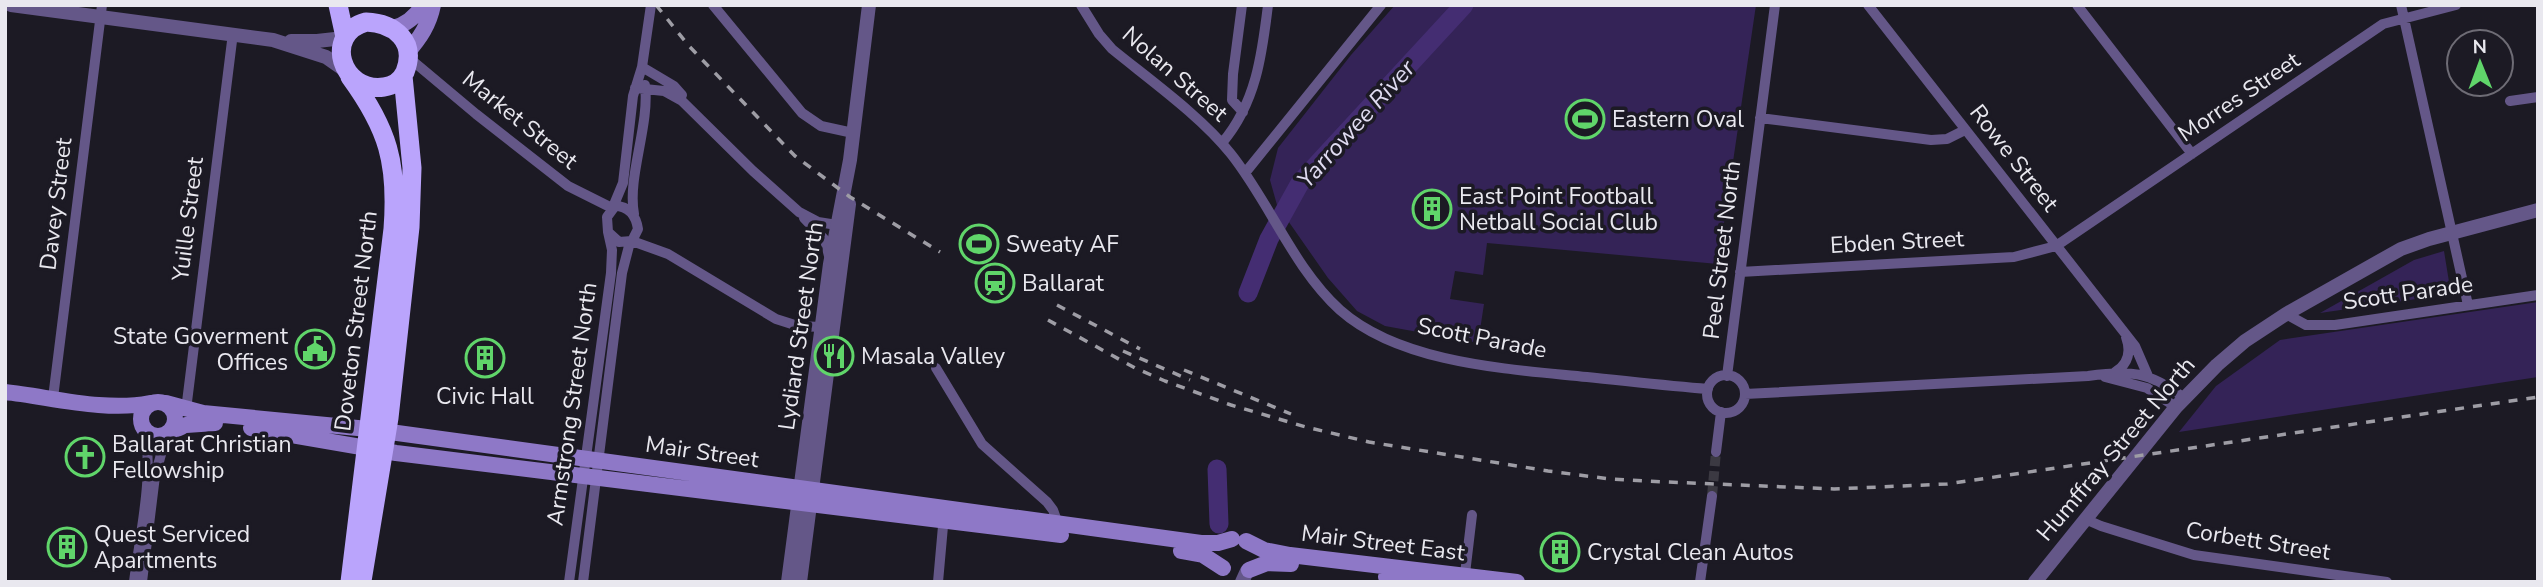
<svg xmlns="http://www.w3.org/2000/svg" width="2543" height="587" viewBox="0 0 2543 587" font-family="'Nunito Sans',sans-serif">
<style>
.green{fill:#342357}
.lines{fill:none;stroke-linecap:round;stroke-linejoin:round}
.river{stroke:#442d72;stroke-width:19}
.minor-tunnel{stroke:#3b3942;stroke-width:10;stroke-dasharray:10 5;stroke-linecap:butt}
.minor{stroke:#645788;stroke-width:10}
.tertiary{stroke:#645788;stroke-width:14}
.secondary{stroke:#8e78c7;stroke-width:16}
.trunk{stroke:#baa4fc;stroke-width:19}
.rail{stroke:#9e9da5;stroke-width:3.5;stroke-dasharray:9 9;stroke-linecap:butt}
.labels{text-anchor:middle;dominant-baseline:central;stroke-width:7;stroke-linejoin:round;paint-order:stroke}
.street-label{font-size:23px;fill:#e9e8ef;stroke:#1c1a24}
.poi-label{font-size:23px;fill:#e9e8ef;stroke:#1c1a24;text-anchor:start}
.water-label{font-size:24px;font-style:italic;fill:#e0dcf1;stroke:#1c1a24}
</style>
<rect width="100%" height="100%" fill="#1c1a24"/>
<path class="green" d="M1395,5H1756L1718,264L1487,243L1483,275L1455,271L1450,299L1484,304L1478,343L1385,326L1357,311L1328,278L1277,205L1270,180L1278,148L1351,55Z
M2444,251L2451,294L2320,313L2414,260Z
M2538,302V377L2179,432L2216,386L2280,340Z"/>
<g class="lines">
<path class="river" d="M1248,293L1269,239L1300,183L1464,5
M1217,469L1219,524"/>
<path class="minor-tunnel" d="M1712,496L1716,452"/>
<path class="minor" d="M713,5L802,113L821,126L853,133
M1081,5L1099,34L1112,49C1150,80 1202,117 1231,154C1270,203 1293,267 1340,310C1401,364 1509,369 1587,377C1627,381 1667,386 1708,389
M1242,5L1233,74L1232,100L1243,112
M1868,5L2135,346L2148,376
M2077,5L2192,154
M2401,5L2468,305
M408,57L476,114L568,186L612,208
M642,67L674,86L682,95
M635,88L664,91L682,101L753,171L799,212L818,222L837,225
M2510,101L2538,97
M1760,118L1931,140L1947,139L1965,130
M1222,143C1256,103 1262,55 1268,5
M1245,173L1381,5
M615,206C629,206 636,216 638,229L632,241L619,242L608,232L607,217Z
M613,207L623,183L633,96L642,67L651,5
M634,214C627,177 650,125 645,85
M804,218L825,240L829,256
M632,241L668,254L776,319L798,326L821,327
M1740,272L2014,257L2056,246L2383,24L2456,5
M2286,314L2306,325H2335L2538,295
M936,368L982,444L1047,502L1053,510L1058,524
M2115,372C2129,364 2131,351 2126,337
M1707 394a19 19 0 1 1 38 0a19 19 0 1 1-38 0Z
M1727,376L1775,5
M2105,377L2147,388L2176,407
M1745,394L2088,376C2130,370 2149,371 2184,398
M53,398L102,5
M186,410L233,33
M1716,452L1721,412
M2085,519L2101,526L2194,555L2387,582
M134,582C139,539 156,468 143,428
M142,582L155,476L167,433
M569,582L611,273L612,250L608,232
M583,582L622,273L630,242
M938,582L944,515
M1464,582L1472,515
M1700,582L1712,496"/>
<path class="tertiary" d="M11,5L273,40L326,57L346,71
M291,41H317L344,38
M788,582L830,264L850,160L869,5
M800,582L849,204
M1242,582L1247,571
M2035,582L2176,407L2217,365L2245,341L2286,314L2401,249L2429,239L2538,210"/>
<path class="secondary" d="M393,28C405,25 416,16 423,5
M407,53C420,38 429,25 433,5
M5,392C51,397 105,412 150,403
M141 419a17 17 0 1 1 34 0a17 17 0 1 1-34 0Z
M166,403L203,413L368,429L1201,543H1218L1232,539
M251,428L396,453L1061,535
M168,433L186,425L215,423
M1246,541L1264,550L1290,555L1517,582
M1181,551L1203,555L1223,568
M1249,570L1267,563L1291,564
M1386,577L1419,582"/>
<path class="trunk" d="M338,5L345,37
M366,22C394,23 417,41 405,72C401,80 393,86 384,87C341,93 323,34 366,22Z
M362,581L389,418L410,227L412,168L403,76
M350,582L393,229C398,163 388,129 350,77"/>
<path class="rail" d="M656,5L689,46L795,156L850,197L940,252
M1057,305L1140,349
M1048,320L1135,368L1165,381L1231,405L1306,427L1369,442L1548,471L1610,479L1666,482L1834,489L1947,484L2538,397
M1123,351L1190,380
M1184,370L1291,414"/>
</g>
<defs>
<symbol id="stadium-ring" viewBox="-11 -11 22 22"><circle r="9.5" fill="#1c1a24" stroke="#60d56a" stroke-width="1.5"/><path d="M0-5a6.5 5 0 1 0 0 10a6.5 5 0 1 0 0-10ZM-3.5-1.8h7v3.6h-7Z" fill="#60d56a"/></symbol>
<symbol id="building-ring" viewBox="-11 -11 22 22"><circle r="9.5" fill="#1c1a24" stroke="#60d56a" stroke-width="1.5"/><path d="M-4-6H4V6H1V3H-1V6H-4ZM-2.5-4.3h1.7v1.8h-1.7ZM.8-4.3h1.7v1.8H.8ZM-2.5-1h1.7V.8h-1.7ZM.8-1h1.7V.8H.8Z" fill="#60d56a"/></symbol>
<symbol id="station-ring" viewBox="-11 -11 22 22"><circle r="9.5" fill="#1c1a24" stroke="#60d56a" stroke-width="1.5"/><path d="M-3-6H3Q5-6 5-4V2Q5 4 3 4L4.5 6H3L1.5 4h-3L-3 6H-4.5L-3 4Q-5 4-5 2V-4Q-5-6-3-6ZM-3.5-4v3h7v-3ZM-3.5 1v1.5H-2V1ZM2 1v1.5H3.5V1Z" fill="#60d56a"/></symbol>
<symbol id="civic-ring" viewBox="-11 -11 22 22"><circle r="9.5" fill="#1c1a24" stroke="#60d56a" stroke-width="1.5"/><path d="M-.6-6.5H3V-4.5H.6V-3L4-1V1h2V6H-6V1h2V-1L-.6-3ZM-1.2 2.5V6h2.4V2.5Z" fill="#60d56a"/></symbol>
<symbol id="restaurant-ring" viewBox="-11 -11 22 22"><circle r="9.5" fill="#1c1a24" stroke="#60d56a" stroke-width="1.5"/><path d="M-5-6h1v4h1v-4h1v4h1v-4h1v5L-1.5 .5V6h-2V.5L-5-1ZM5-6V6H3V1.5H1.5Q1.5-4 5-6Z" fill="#60d56a"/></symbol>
<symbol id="church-ring" viewBox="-11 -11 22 22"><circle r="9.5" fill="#1c1a24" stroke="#60d56a" stroke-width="1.5"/><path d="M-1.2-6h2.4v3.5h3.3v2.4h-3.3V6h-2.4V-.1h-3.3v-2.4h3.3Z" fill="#60d56a"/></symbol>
</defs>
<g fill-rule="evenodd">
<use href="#stadium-ring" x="1563" y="97" width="44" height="44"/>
<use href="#building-ring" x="1410" y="187" width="44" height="44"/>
<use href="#stadium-ring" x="957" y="222" width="44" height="44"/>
<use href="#station-ring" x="973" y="261" width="44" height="44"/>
<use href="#civic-ring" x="293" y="327" width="44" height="44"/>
<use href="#restaurant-ring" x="812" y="334" width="44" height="44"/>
<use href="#building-ring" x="463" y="336" width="44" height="44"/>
<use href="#church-ring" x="63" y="435" width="44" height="44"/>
<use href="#building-ring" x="45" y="525" width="44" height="44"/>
<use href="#building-ring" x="1538" y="530" width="44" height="44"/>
</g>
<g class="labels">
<g class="street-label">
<text transform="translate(1175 74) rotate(41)">Nolan Street</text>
<text transform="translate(2239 97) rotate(-34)">Morres Street</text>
<text transform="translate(520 120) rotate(39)">Market Street</text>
<text transform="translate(2014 158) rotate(52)">Rowe Street</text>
<text transform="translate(56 204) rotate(-83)">Davey Street</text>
<text transform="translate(188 219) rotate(-83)">Yuille Street</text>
<text transform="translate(1897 242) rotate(-3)">Ebden Street</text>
<text transform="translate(1722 250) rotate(-83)">Peel Street North</text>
<text transform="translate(2408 293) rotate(-8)">Scott Parade</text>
<text transform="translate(356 321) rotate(-83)">Doveton Street North</text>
<text transform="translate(801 326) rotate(-82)">Lydiard Street North</text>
<text transform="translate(1482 338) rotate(11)">Scott Parade</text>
<text transform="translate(572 404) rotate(-82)">Armstrong Street North</text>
<text transform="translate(2116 449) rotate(-50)">Humffray Street North</text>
<text transform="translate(702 452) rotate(8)">Mair Street</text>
<text transform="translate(2258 541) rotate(9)">Corbett Street</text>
<text transform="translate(1383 543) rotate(7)">Mair Street East</text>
</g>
<g class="poi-label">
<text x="1612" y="119">Eastern Oval</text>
<text x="1459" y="196">East Point Football<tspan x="1459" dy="26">Netball Social Club</tspan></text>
<text x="1006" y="244">Sweaty AF</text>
<text x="1022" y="283">Ballarat</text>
<text x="288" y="336" text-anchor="end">State Goverment<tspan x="288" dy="26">Offices</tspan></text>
<text x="861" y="356">Masala Valley</text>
<text x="485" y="396" text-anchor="middle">Civic Hall</text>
<text x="112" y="444">Ballarat Christian<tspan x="112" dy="26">Fellowship</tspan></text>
<text x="94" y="534">Quest Serviced<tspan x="94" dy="26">Apartments</tspan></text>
<text x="1587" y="552">Crystal Clean Autos</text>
</g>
<g class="water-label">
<text transform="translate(1356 124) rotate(-48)">Yarrowee River</text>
</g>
</g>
<rect width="2543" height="587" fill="none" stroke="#e9e8ef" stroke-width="14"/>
<g transform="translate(2480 63) rotate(359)"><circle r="33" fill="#1c1a24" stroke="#6e6c75" stroke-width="2"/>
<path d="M0-5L12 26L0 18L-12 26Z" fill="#60d56a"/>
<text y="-10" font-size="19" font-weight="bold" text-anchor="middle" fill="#e9e8ef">N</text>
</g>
</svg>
